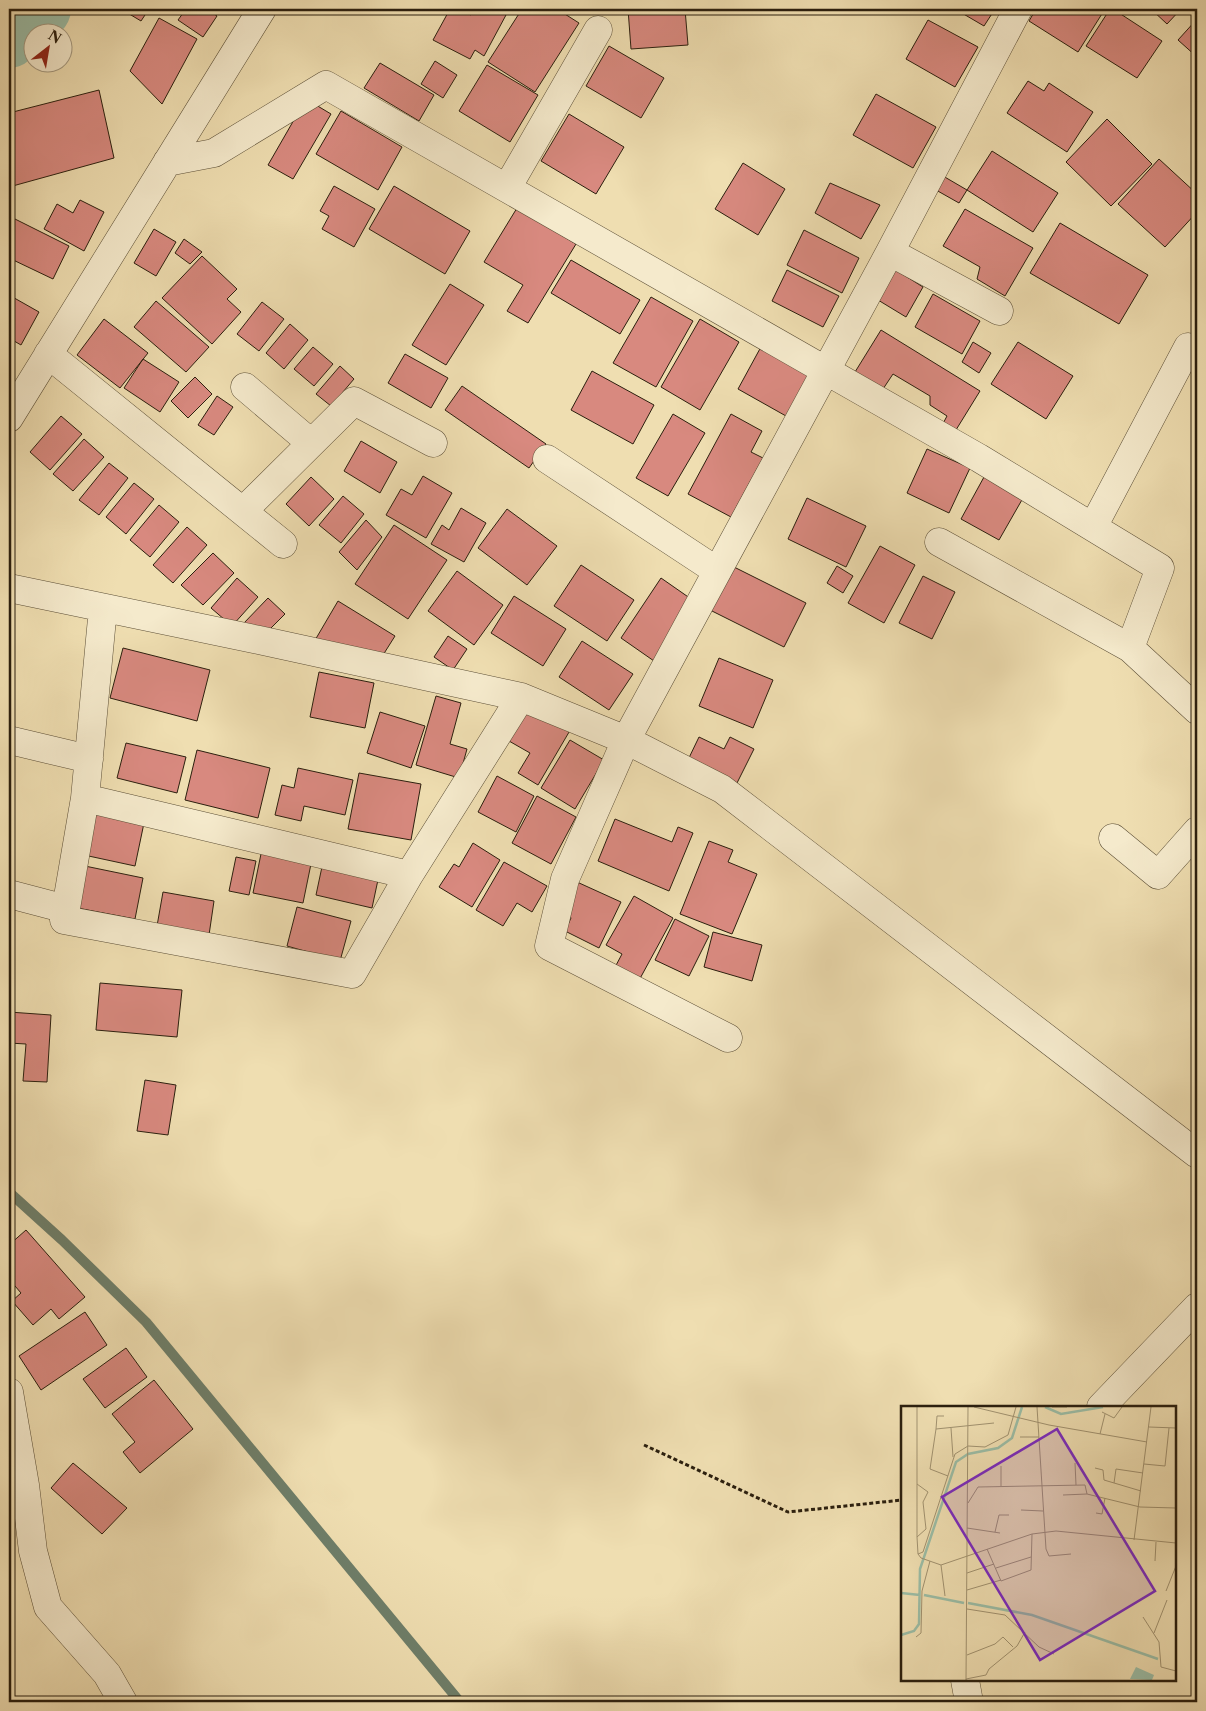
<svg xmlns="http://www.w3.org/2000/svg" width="1206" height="1711" viewBox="0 0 1206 1711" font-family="'Libre Caslon Text',serif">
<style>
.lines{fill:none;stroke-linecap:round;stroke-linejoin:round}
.stream{stroke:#6e7e69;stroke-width:10}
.river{stroke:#9bbda6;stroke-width:60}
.building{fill:#d8897f;stroke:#2b1f0e}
.minor-casing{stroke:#5c4f37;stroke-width:29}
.path{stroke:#2b1f0e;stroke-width:3;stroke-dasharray:4 2.5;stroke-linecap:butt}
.minor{stroke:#f5eacc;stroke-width:28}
.inset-river{fill:none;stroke:#9bbda6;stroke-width:2.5}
.inset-road{fill:none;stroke:#a19270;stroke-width:1}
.view{fill:#7b2cbf;fill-opacity:0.15;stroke:#7b2cbf;stroke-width:2.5}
.inset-edge{fill:none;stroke:#2b1f0e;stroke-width:2.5}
</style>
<rect width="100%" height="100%" fill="#efdeb1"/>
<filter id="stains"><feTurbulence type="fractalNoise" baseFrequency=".004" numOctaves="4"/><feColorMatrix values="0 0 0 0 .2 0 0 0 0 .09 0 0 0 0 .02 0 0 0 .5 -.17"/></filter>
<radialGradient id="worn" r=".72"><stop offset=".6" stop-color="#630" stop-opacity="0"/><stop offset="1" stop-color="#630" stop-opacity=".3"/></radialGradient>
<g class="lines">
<path class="stream" d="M9,1192L62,1240L146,1322L460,1702"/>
<path class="river" d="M9,38L41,9"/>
</g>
<path class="building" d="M121,9H149L141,21Z
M186,9H207L217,16L203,37L178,20Z
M450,9H460L471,15L475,9H494L506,15L484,56L475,50L470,59L433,40Z
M522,9H540L544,11L546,9H557L579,23L535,92L488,62Z
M628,9H685L688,45L631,49Z
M955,9H995L984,26Z
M1036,9H1105L1078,52L1029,21Z
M1110,9H1113L1162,41L1137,78L1086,46Z
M1151,9H1181L1167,24Z
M159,18L197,39L162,104L130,71Z
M1197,19V57L1178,40Z
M928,20L978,47L955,87L906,59Z
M609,46L664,78L641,118L586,86Z
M435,61L457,75L443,98L421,84Z
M380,63L434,95L419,121L364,88Z
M487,65L538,95L510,142L459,111Z
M1028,81L1044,91L1049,83L1093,112L1067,152L1007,113Z
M99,90L114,158L9,187V113Z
M876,94L936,127L913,168L853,135Z
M306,99L331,114L293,179L268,165Z
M341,111L402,147L378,190L316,154Z
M569,114L624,147L596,194L541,161Z
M1107,119L1152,164L1111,206L1066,162Z
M992,151L1058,193L1033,232L967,190Z
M1159,159L1197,194V212L1165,247L1118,204Z
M743,163L785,189L758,235L715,209Z
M943,176L967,190L959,203L936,190Z
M830,183L880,205L861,239L815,213Z
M334,186L375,209L354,247L322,229L329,216L320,211Z
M394,186L470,231L445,274L369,229Z
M80,200L104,212L84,251L44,229L57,204L73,213Z
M517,208L576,244L528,323L507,311L523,285L484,262Z
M965,209L1033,248L1005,296L977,279L980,267L943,246Z
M9,216L69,246L53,279L9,258Z
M1060,223L1148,275L1119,324L1030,273Z
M154,229L176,242L156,276L134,263Z
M804,230L859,258L842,293L787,265Z
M184,239L202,252L190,264L175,253Z
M202,256L237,289L227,299L241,312L212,344L162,298Z
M571,260L640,300L620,334L551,293Z
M787,270L839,296L823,327L772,301Z
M896,270L923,287L906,317L878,300Z
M450,284L484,305L446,365L412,345Z
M933,294L980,321L962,354L915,327Z
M9,295L39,312L21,345L9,338Z
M651,297L693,321L656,387L613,363Z
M156,301L209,347L186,372L134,327Z
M262,302L284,319L259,351L237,334Z
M104,319L148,353L120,388L77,355Z
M700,319L739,342L700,410L661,387Z
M290,324L308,340L284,369L266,353Z
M881,330L980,391L951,438L939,431L947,416L930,405V396L893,374L883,389L855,372Z
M973,342L991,353L979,373L962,362Z
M1018,342L1073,376L1046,419L991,384Z
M762,345L811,372L786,416L738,389Z
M313,347L333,364L314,386L294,369Z
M405,354L448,378L431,408L388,383Z
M143,359L179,382L160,412L124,388Z
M340,366L354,379L331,406L316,394Z
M592,371L654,405L633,444L571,410Z
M195,377L212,394L188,418L171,401Z
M462,386L546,444L529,468L445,410Z
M217,396L233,407L214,435L198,425Z
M673,414L705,433L668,496L636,478Z
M731,414L762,431L751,452L763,458L731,517L688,494Z
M61,416L82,434L50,470L30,452Z
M84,439L104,457L73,491L53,474Z
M361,441L397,462L380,493L344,471Z
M927,449L970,468L949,513L907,493Z
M109,463L128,478L99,515L79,500Z
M423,476L452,493L426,538L386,515L401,489L412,495Z
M311,477L334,499L309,526L286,504Z
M984,477L1023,498L999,540L961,519Z
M134,483L154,499L126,534L106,517Z
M343,496L364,514L341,543L319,525Z
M807,498L866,526L846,567L788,539Z
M159,505L179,522L150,557L130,540Z
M461,508L486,523L464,562L431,544L442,525L449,530Z
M507,509L557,546L527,585L478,548Z
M366,520L382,537L357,570L339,552Z
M394,525L447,560L408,619L355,584Z
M187,527L207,545L173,583L153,565Z
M880,546L915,565L884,623L848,603Z
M213,553L234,573L203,605L181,585Z
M581,565L634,600L607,641L554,606Z
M732,566L806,603L784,647L710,610Z
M837,566L853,576L843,593L827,583Z
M457,571L503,605L474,645L428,611Z
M923,576L955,592L932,639L899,623Z
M237,578L258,597L232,626L211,608Z
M661,578L694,601L654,661L621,638Z
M514,596L566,629L543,666L491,633Z
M268,598L285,614L259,640L243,624Z
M338,601L395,636L378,663L311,647Z
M448,636L467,649L453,670L434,657Z
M582,641L633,674L609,710L559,677Z
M123,648L210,670L197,721L110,698Z
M719,658L773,680L753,728L699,706Z
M319,672L374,683L365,728L310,717Z
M436,696L461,703L450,744L467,749L459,778L416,765Z
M532,704L572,727L538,785L518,773L530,753L509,741Z
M380,712L425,726L411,768L367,753Z
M699,737L724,749L730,737L754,749L734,789L686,764Z
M570,740L604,760L575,809L541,788Z
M126,743L186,757L177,793L117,778Z
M197,750L270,768L258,818L185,800Z
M298,768L353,780L345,815L304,806L301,821L275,815L282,785L294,788Z
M359,773L421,784L411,840L348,829Z
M497,776L534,796L516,832L478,812Z
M537,796L576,817L551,864L512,843Z
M93,811L144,823L135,866L84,855Z
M615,819L672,842L678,827L693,833L669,891L598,861Z
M709,841L733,850L728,862L757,874L732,934L680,914Z
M473,843L500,860L472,907L439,887L454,864L459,867Z
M262,849L312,859L303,903L253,893Z
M236,857L256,861L249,895L229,891Z
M323,862L379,875L372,908L316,895Z
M504,862L547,886L532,912L517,903L503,926L476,910Z
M80,865L143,878L135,919L72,907Z
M577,882L621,902L599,948L565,931L571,918L564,908Z
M163,892L214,901L209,935L157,926Z
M634,896L673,918L637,984L613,971L622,954L606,945Z
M297,907L351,921L340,961L287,946Z
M675,919L709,936L689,976L655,960Z
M713,932L762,945L752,981L704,967Z
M100,983L182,990L177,1037L96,1030Z
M9,1012L51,1015L47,1082L23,1081L26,1044L9,1043Z
M145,1080L176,1085L168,1135L137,1131Z
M26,1230L85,1297L59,1319L51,1309L33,1325L12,1301L21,1293L9,1279V1245Z
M85,1312L107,1345L41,1390L19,1356Z
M126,1348L147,1377L105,1408L83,1379Z
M154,1380L193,1429L140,1473L123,1452L135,1442L112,1414Z
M73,1463L127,1508L102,1534L51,1488Z"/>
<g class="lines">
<defs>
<path id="minor" d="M167,162L214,153L326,85L979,458L1160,568L1130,648L1197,710
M507,188L598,30
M890,252L999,311
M48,354L283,544
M245,387L311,443
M9,418L262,9
M547,459L717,571
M243,511L354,401L433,443
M1093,527L1188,347
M939,542L1130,648
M9,588L259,640L521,697L626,740L722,789L1197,1154
M103,608L85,798L64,920L352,974L409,875L521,697
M9,740L89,759
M85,798L409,875
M1113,838L1158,875L1197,831
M9,894L66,909
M728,1038L549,946L565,879L626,740L890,252L1018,9
M9,1392L25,1485L33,1551L48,1607L107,1674L123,1702
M1101,1407L1197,1307
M965,1680L969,1702"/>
</defs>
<use href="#minor" class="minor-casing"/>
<path class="path" d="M644,1445L788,1512L902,1500"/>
<use href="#minor" class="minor"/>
</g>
<g transform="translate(901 1406)">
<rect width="275" height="275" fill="#efdeb1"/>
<path d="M235,261L253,269L251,274L229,273Z" fill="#9bbda6"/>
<path class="inset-river" d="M144,1L160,8L202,1M0,187L19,189M23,189L63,197M67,197L131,209L257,253M0,229L13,225L18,218L19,163L55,56L67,48L97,42L111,32L121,1"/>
<path class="inset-road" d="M16,1V131L17,148L20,152L40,159L131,128L155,125L275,137M73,1L148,19L246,36M136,1L145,143L148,150L170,148M151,1H166M201,6L213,12L221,1M248,21L275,22M50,22L52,51M35,23L36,10H43M199,28L204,8M119,31H138M174,57L175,79M243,58L264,60L268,22M100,60V80M194,62L202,64L203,74L240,85M47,70L29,63L35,23L93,17M213,77L215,63L242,67M16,78L27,86L22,96L25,123L16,131M162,89L186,88M67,97L77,81L184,79L186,88L239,101L275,102M120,104L142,105M195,107L201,108L204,92M66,122L99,127M94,126L98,109H108M233,134L250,1M86,143L100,175L130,164L131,128M17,148L22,146L54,48L67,40L84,41L107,29L115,1M254,155L255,136M40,159L44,190M95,162L130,151M66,167L93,158M66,184L100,174M265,185L275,160M66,203L104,209L138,241L153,248M242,211L258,236L260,261L275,265M253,227L266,194M15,231L20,227L21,185L29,155M66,249L94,238L102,231L112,241M65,273L85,269L88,263L116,240L124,226M65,274L67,1"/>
<path class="view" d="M156,23L254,185L139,254L41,91Z"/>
<rect width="275" height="275" class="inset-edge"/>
</g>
<rect width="1206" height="1711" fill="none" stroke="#efdeb1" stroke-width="30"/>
<rect x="10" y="10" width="1186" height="1691" fill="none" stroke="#2b1f0e" stroke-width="2.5"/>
<rect x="15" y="15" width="1176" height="1681" fill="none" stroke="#2b1f0e"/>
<g transform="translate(48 48) rotate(31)"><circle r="24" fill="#f5eacc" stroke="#a49980"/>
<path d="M0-4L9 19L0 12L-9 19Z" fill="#8f2418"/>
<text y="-8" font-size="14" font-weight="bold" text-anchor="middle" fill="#2b1f0e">N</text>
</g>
<rect width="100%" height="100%" filter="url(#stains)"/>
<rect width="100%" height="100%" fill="url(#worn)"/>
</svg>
